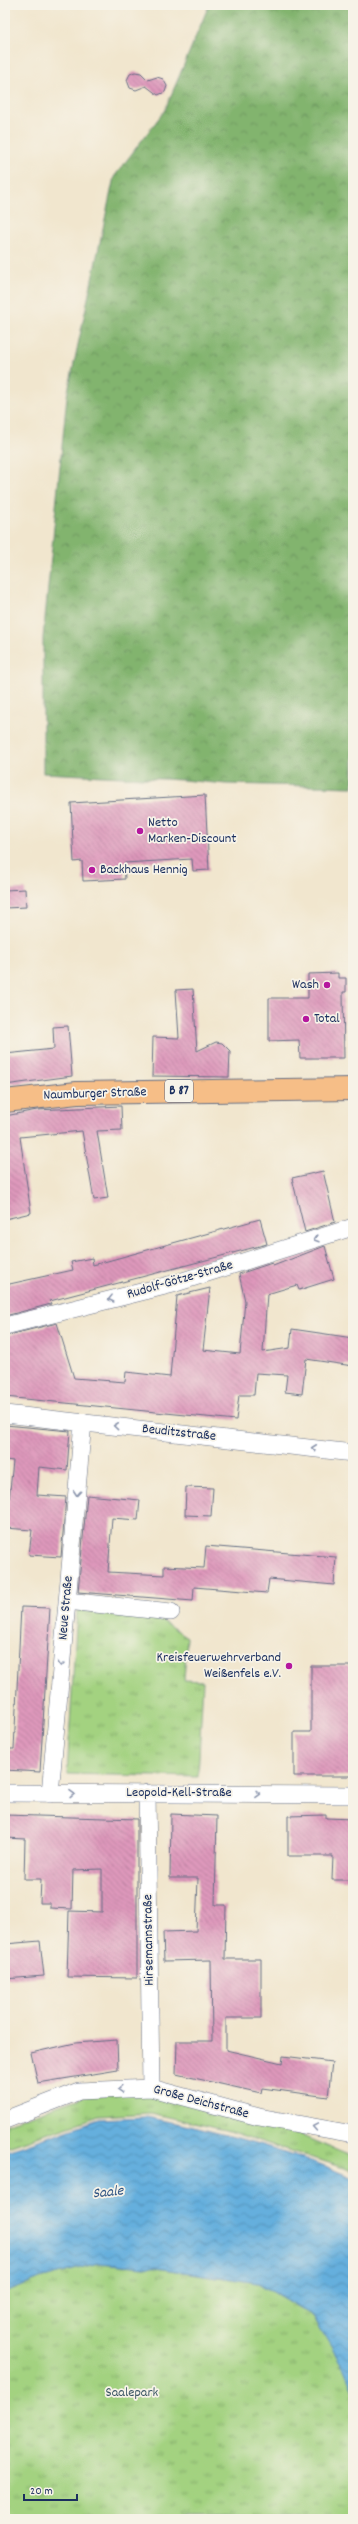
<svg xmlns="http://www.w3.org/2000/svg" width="358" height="2524" viewBox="0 0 358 2524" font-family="Dekko,sans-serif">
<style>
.grass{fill:url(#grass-tufts);stroke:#5f806f}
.forest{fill:url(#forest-crowns);stroke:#4e7266}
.water{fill:url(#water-waves);stroke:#406f9e}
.building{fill:url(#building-back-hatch)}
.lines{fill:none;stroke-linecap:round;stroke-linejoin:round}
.minor-casing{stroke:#666f85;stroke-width:18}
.major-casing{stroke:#666f85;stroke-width:24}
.minor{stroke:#fff;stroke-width:17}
.major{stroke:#f6be87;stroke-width:22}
.oneway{stroke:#8d97ae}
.poi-dot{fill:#b5179e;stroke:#f7f3e8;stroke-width:1.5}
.labels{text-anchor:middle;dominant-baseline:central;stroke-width:3.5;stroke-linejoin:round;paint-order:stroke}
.shield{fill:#f7f3e8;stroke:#5d6a87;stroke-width:1}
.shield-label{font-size:13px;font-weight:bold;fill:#1b2f5e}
.poi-label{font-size:14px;fill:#1b2f5e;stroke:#f7f3e8;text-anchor:start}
.street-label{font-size:14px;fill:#1b2f5e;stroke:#f7f3e8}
.park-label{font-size:14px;fill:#3d5866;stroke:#f7f3e8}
.water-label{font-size:15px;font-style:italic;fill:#315584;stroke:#f7f3e8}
</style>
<defs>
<pattern id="grass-tufts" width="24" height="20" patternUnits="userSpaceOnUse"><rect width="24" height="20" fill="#a3d280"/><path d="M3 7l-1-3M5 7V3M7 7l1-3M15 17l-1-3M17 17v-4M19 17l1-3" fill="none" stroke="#84ab6c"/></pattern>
<pattern id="forest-crowns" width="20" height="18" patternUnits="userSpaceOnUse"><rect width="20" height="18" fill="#82b46e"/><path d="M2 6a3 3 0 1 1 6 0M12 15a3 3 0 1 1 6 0" fill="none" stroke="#6a935e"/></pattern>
<pattern id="water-waves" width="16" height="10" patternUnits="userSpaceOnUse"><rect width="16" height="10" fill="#65afdd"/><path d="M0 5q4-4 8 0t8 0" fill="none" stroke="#528fb6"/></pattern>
<pattern id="building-back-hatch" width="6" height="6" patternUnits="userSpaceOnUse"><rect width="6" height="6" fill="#de98bb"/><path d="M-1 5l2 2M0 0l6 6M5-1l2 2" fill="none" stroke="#b37c9b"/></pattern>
</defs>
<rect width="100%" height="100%" fill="#f7f3e8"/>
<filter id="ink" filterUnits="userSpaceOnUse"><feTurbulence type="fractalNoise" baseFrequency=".025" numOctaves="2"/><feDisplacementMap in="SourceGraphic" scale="8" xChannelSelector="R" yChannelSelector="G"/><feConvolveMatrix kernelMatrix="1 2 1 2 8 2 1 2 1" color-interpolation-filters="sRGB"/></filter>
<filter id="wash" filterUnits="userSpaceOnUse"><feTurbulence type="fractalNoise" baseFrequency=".012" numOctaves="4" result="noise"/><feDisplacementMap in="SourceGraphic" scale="16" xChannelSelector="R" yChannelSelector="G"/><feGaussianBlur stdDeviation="0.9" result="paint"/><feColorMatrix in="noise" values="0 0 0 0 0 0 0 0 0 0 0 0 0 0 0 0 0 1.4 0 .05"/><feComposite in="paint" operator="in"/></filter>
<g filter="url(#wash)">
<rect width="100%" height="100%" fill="#f1e6ce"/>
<path class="grass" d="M77,1610L159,1619L187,1637L184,1680L203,1681L198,1777L67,1774Z
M154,2091L278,2126L353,2157V2171L225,2130L151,2113L99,2116L5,2148V2124L86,2096Z
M99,2263L157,2268L258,2283L313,2316L345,2369L353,2390V2519H5V2293L40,2279Z"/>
<path class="forest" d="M209,5H353V787L226,784L182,780L43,773V638L67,396L114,177L165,110Z"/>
<path class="water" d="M146,2117C214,2130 290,2150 353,2178V2390L344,2369L313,2316L258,2283L157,2268L99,2263L40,2279L5,2293V2152L99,2119Z"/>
<g id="blocks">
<path class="building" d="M135,72L141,73L148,80L157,77L163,79L167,86L165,92L158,95L146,86L136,90L130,88L127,80L130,74Z
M205,795L209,870L193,871L192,859L124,863L125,879L83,881L82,861L74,862L71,803Z
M25,889L26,907L5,908V890Z
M338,973V978H346V992H343L344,1058H300L299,1040L269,1041V998H308V974Z
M193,989L197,1051L216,1042L222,1043L230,1051L229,1077L152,1076L153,1037L179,1038L176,990Z
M68,1026L72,1076L5,1085V1054L54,1049L53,1027Z
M121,1106L122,1130L97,1131L108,1198L94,1200L82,1131L20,1137L31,1213L5,1219V1116L37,1110Z
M323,1171L335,1222L305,1232L292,1178Z
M260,1219L267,1244L50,1301L51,1304L5,1316V1285L73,1270L71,1262L92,1258L93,1265Z
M325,1246L334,1279L299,1290L297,1285L267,1294L263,1352L290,1348L292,1329L353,1338V1366L306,1359L302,1394L285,1392L287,1375L256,1373L254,1395H239L236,1420L5,1397V1336L57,1323L74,1378L125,1382L126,1372L170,1377L177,1296L210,1288L203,1350L240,1354L245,1301L239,1274L272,1263L273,1266Z
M5,1425L70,1431L67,1470L39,1467L37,1495L66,1497L61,1557L29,1555L32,1530L5,1528V1500H9L13,1461L5,1460Z
M186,1487L213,1488L211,1516L185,1515Z
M87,1495L140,1500L138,1520L112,1518L108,1572L164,1575V1566L204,1568L206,1546L336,1557L334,1585L269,1579L267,1593L194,1587L193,1601L78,1592Z
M21,1607L50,1608L40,1772L5,1770V1749H14Z
M311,1666H353V1776H294V1732H311Z
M171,1814L217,1816L215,1905H226L225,1959H261V2018H226V2050L282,2063L283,2056L332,2062L328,2097L262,2088L261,2093L176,2074L177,2041H212L211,1960L164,1961L163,1932L196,1931L198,1878H170Z
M5,1815L137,1819V1978L67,1977L69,1911L102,1912V1869L73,1870L72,1909L50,1908V1903H40L41,1879H24L25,1839L5,1838Z
M326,1815V1818L353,1819V1880H332L333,1856H288V1816Z
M40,1941L44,1976L5,1979V1944Z
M117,2040L118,2070L38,2083L31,2053L75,2043Z"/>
</g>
</g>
<g filter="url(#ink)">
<use href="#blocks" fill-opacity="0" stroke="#666f85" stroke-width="1"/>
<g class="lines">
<defs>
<path id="minor" d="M5,1326L173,1284L353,1227
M5,1414L353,1453
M67,1601L171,1612
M5,1793L353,1795
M147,1793L151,2088
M50,1794L83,1422
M5,2120L79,2091L151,2088L259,2117L353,2134"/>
<path id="major" d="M5,1101L77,1093L353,1089"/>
</defs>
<use href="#minor" class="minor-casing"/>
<use href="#major" class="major-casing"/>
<use href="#minor" class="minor"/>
<use href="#major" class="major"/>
</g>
<defs><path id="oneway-chevron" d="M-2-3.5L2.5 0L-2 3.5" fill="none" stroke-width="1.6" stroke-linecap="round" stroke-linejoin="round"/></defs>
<g class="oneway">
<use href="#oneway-chevron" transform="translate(316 1239) rotate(163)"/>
<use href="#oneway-chevron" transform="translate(111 1299) rotate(166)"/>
<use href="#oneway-chevron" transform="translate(116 1426) rotate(-174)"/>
<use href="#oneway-chevron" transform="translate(314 1448) rotate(-174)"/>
<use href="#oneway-chevron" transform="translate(77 1493) rotate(95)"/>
<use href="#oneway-chevron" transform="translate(61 1664) rotate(95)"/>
<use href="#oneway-chevron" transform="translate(72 1794) rotate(-1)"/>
<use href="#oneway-chevron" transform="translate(258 1794) rotate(1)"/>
<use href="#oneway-chevron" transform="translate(120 2089) rotate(177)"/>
<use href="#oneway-chevron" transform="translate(315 2127) rotate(-170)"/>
</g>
</g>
<g class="poi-dot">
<circle cx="140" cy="831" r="4"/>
<circle cx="92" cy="870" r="4"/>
<circle cx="327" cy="985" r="4"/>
<circle cx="306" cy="1019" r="4"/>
<circle cx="289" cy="1666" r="4"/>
</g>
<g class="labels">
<rect class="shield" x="165" y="1080" width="28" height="22" rx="3"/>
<g class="shield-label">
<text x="179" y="1091">B 87</text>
</g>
<g class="poi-label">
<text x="148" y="823">Netto<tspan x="148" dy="16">Marken-Discount</tspan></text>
<text x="100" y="870">Backhaus Hennig</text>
<text x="319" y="985" text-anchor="end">Wash</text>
<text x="314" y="1019">Total</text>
<text x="281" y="1658" text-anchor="end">Kreisfeuerwehrverband<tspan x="281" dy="16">Weißenfels e.V.</tspan></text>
</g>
<g class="street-label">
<text transform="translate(95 1094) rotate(-2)">Naumburger Straße</text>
<text transform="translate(180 1280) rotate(-16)">Rudolf-Götze-Straße</text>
<text transform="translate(179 1433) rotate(6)">Beuditzstraße</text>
<text transform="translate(66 1608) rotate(-85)">Neue Straße</text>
<text x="179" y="1793">Leopold-Kell-Straße</text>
<text transform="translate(149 1940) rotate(-91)">Hirsemannstraße</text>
<text transform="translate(201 2102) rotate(15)">Große Deichstraße</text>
</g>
<g class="park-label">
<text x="132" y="2393">Saalepark</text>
</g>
<g class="water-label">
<text transform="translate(108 2193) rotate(-6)">Saale</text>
</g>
</g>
<rect width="358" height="2524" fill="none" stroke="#f7f3e8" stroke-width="20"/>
<path d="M24 2494v6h53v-6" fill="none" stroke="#1b2f5e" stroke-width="2"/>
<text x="30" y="2494" font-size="12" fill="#1b2f5e" stroke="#f7f3e8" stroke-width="3" paint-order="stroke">20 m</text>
</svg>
